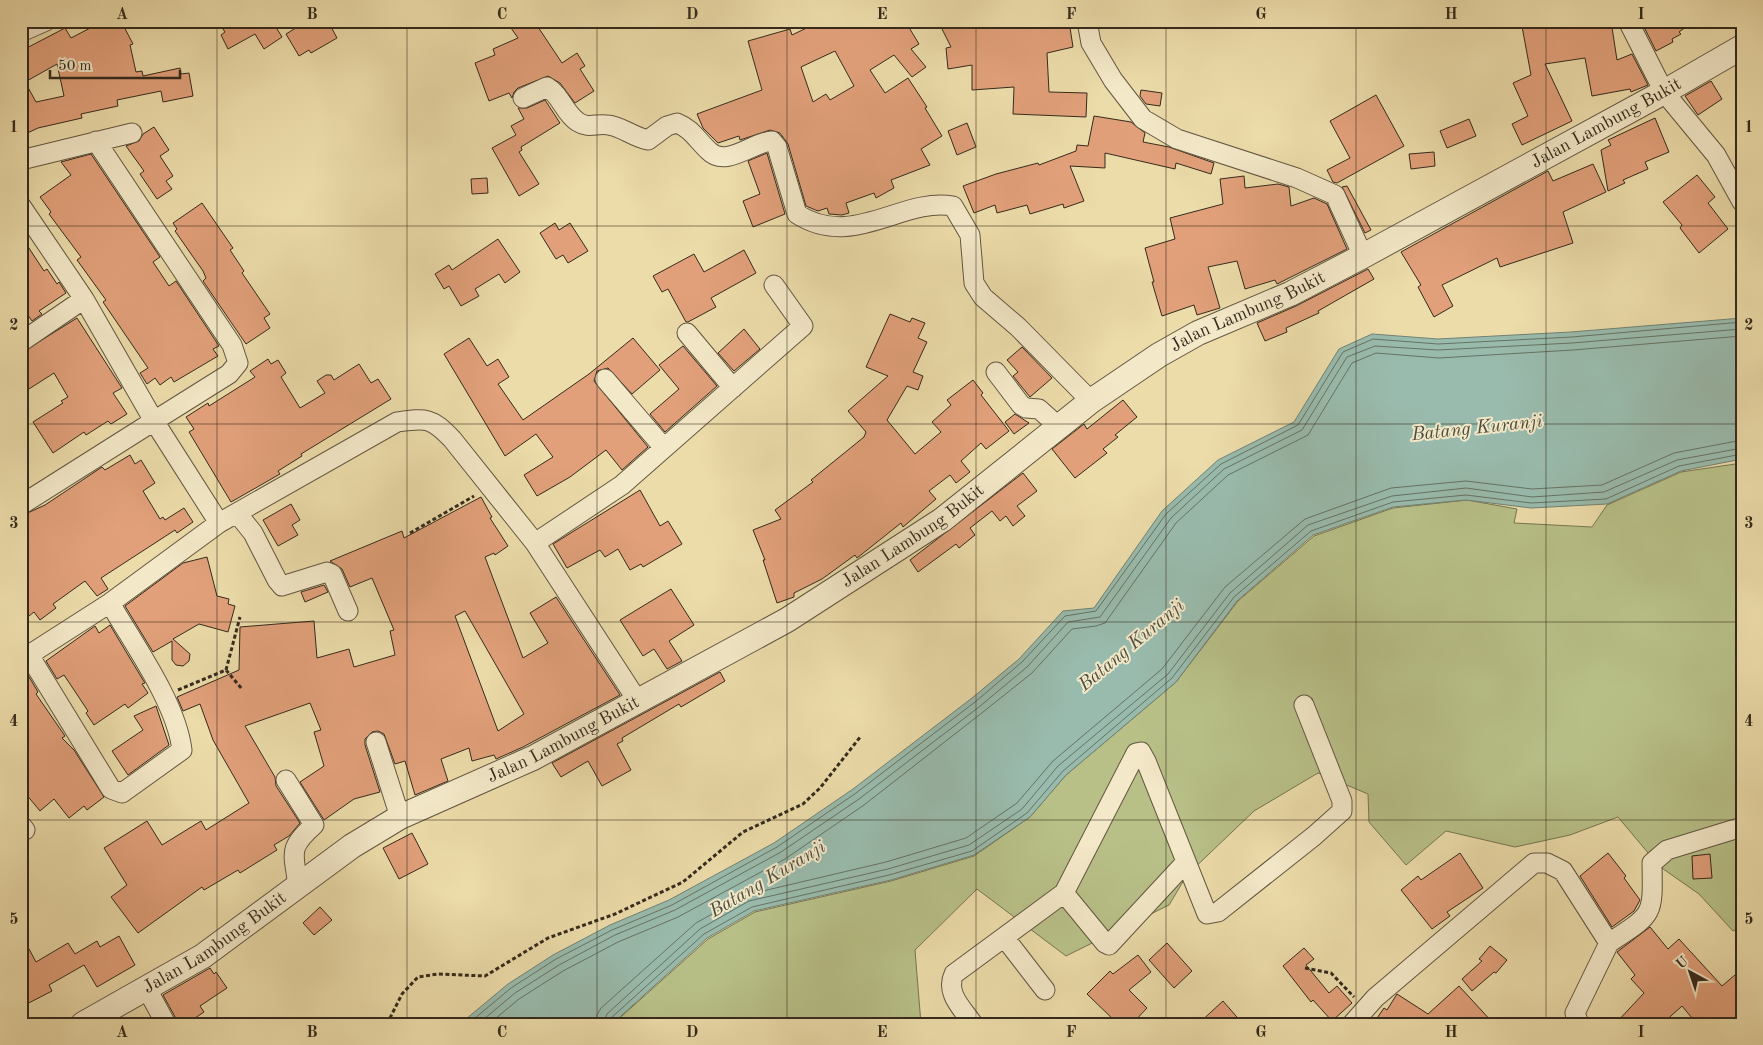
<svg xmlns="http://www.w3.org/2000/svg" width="1763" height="1045" viewBox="0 0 1763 1045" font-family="'Old Standard TT',serif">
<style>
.green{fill:#b8c088;stroke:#767552}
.water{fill:#99bbad;stroke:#718173}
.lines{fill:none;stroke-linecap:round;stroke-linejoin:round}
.shore{stroke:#667264;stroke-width:1}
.building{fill:#e1a07a;stroke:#342a1c;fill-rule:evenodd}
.service-casing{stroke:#625640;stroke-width:11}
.minor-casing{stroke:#625640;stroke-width:21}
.tertiary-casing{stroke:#625640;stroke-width:26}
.path{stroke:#342a1c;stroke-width:3;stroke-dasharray:4 2.5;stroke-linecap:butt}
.service{stroke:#f3e8c8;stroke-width:9}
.minor{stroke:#f3e8c8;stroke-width:19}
.tertiary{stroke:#f3e8c8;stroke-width:24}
.grid{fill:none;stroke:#342a1c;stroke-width:1;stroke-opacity:0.55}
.labels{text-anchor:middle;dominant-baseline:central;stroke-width:4;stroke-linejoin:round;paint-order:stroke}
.street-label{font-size:18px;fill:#342a1c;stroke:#f3e8c8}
.water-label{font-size:19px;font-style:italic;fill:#4d4e40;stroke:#f3e8c8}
.neatline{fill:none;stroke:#342a1c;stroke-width:2}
.grid-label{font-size:16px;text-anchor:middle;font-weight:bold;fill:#342a1c}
</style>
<rect width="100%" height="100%" fill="#ecdcaa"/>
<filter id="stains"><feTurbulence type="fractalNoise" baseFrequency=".004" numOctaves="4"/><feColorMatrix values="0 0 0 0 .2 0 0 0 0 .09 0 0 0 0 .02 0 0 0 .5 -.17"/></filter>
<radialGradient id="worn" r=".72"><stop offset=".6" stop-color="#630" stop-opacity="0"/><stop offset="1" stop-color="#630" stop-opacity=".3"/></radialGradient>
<path class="green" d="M1742,463V926L1733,931L1699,894L1659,866L1618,817L1570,835L1515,847L1446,831L1406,865L1369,822L1368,794L1318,773L1254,811L1187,875L1169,905L1066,956L977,889L915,950L921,1024H613L708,939L755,912L891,881L974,856L1030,817L1066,775L1176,682L1238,601L1314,536L1393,508L1467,500L1517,509L1514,523L1592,527L1607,505L1681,472Z"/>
<path class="water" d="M1742,318V459L1681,471L1607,504L1531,508L1466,500L1393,507L1313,535L1237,601L1176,682L1066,775L1030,817L974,855L891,880L754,911L707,938L612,1024H460L508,984L553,955L610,925L669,900L774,843L853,789L972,698L1019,659L1063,611L1094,608L1162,511L1218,460L1294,422L1339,349L1372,334L1438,339L1571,332Z"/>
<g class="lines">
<path class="shore" d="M468,1024L511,988L556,959L612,930L672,905L777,847L856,793L975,702L1022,662L1065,616L1096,611L1166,514L1221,464L1298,425L1343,352L1373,339L1438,344L1572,337L1742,322
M478,1024L515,993L559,965L615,935L675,910L781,852L859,799L979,707L1027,667L1068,622L1100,617L1171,518L1224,469L1302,430L1347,357L1375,346L1438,350L1572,343L1742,329
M489,1024L519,999L563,971L618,942L678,917L785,859L864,805L983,712L1032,673L1072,629L1096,626L1105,623L1176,523L1228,475L1308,435L1352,363L1376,353L1439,358L1573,350L1742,336
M596,1024L597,1015L601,1008L696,923L746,895L886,862L966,838L1017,803L1053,761L1162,669L1225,587L1305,519L1391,488L1466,481L1532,489L1602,485L1674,453L1742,440
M603,1024L607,1014L700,929L749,901L888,869L969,845L1022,809L1058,766L1168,674L1230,593L1308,525L1392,496L1466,488L1532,497L1604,492L1677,460L1742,448
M609,1024L611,1018L704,934L752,907L889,875L972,851L1027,813L1063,771L1172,678L1234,597L1311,531L1393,502L1466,495L1531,503L1606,499L1679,466L1742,454"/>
</g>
<path class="building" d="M94,21H121L133,44L130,45L136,72L142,71L143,76L180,68L181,74L189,73L193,96L163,102L161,91L117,100L118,106L81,114L82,118L38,128L21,136V51L65,28L71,38L96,25ZM57,64L64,96L36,102L25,82Z
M238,21H278L274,24L282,37L264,49L255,34L228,49L221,35L225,32L223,29Z
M307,21H328L337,38L311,53L309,50L299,56L286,34Z
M521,21H534L562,63L577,53L585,66L580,69L594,91L575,103L560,83L548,76L518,88L514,92L512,98L509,93L489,101L475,63L495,55L493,49L518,38L511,28Z
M821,21H905L919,44L911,49L926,67L912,77L894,55L870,70L885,93L908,78L927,107L925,108L942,136L921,149L930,165L891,180L894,188L876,198L874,193L846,203L849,213L842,215L829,214L827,208L818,211L806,206L788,144L780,133L770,130L740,140L739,136L718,143L703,128L697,114L762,90L748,41L790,29L792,35ZM835,51L854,86L830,100L826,94L813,102L801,67Z
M938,21H970L972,25L999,21H1069L1073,47L1047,53L1049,92L1087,93L1086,117L1013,114L1014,87L972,90V65L948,69L946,48L951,47Z
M1521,21H1611L1617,60L1632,54L1648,85L1631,92L1630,89L1592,96L1585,58L1545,64L1572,121L1522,145L1512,124L1528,116L1513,83L1531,75Z
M1641,21H1694L1679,32L1681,34L1672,39L1673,42L1656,51Z
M1711,81L1722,99L1698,115L1685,96Z
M1141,90L1162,93L1160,106L1146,104L1140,96Z
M1376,95L1404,146L1337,183L1333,182L1327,170L1350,158L1330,121Z
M545,100L560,123L521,147L522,150L519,152L539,184L519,196L492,148L516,135L511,126L524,119L518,108H527Z
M1094,116L1131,122L1145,133L1143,142L1169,147L1214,163L1211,174L1176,163L1175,169L1105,153V168L1070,166L1084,201L1064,208L1063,204L1030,214L1027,205L997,213L995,205L974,213L963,186L996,174L1038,163L1039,165L1076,151L1077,145L1088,146Z
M1655,118L1669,152L1645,162L1648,169L1623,180L1625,183L1608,191L1601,150L1611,145L1608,140Z
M1469,119L1476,136L1447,148L1440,131Z
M967,123L976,147L957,155L948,131Z
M154,127L169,150L160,156L173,176L166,181L172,189L157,199L140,174L144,171L126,146L139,141L143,134Z
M1434,152L1435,166L1411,169L1409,154Z
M767,153L785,214L753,227L743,201L760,194L748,161Z
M91,154L160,257L153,262L169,286L176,281L219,346L213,349L218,356L174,382L171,377L160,385L155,378L147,384L140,373L148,368L103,302L106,300L77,260L81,257L49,214L51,212L40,197L71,175L61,162Z
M1593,164L1606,192L1563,212L1573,243L1500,267L1497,258L1442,285L1453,306L1434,317L1418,287L1421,285L1401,252L1548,171L1553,181Z
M1697,175L1715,197L1708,203L1728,229L1699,253L1680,228L1682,225L1663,202Z
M1244,176L1245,188L1278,184L1289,187L1291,206L1314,198L1327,204L1347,249L1277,284L1275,280L1245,289L1237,261L1208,267L1220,308L1197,315L1194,305L1162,316L1152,282H1154L1145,248L1175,239L1170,218L1223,204L1220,179Z
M487,178L488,193L472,194L471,179Z
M1347,186L1371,230L1365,233L1342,187Z
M202,203L233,248L230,250L244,271L242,273L270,314L264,318L270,328L246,344L203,281L206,278L203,271L175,231L177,229L173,223Z
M555,223L559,230L570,223L588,251L568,263L563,255L556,259L540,233Z
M21,236L44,271L47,269L57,284L59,282L66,293L39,311L42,314L32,321L21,305V285L27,282L21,274Z
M498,239L520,272L505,283L499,274L475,289L479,296L461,306L449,286L444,289L435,274L449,265L452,270Z
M744,250L756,273L711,298L716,307L688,322H686L668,289L662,292L653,276L694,254L704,272Z
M1368,269L1374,279L1318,311L1319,313L1286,328L1287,332L1265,341L1257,323L1296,306Z
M890,314L910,322L912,318L925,323L918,338L927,342L913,372L923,376L918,390L907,386L887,420L915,454L941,432L932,422L951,405L947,400L973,380L983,393L981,395L1009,431L986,449L981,443L961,461L970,472L956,483L950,475L929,491L936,499L903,527L901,523L857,558L855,555L822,579L794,593V597L777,603L763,560H765L753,530L781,519L775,510L813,482L811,480L864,437L866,432L848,411L888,376L866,367Z
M77,318L122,388L113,393L127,414L111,424L108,421L86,435L84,432L53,453L33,422L63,403L61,401L68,397L54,373L21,394V353Z
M744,329L760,349L734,371L718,353Z
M469,338L487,366L498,359L509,377L498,384L523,420L589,374L633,338L660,370L632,394L608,368L597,371L594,381L648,447L622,470L606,450L570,477L537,496L524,475L553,457L536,434L505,456L444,354Z
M683,346L717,386L665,432L650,414L679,389L659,365Z
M1022,347L1052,378L1030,397L1013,376L1018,372L1007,360Z
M268,359L271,364L278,360L286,373L281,377L300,408L325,393L317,381L326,375H331L334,380L359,364L371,383L378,379L391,399L301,454L302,456L278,471L280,474L231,502L189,432L194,429L186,417L208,403L209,406L255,377L250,371Z
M1123,400L1137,417L1115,435L1118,437L1103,449L1107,453L1075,478L1052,449L1084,424L1087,429Z
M1015,414L1029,423L1014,434L1005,422Z
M130,455L135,464L141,460L155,483L143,491L160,519L163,517L165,520L184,508L193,522L177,533L175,530L101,578L108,589L97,596L85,581L53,604L56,608L40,620L34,612L29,616L21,606V516L45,505L102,467L105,470Z
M1023,473L1037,491L1017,506L1025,516L1013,526L1006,516L1000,521L992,511L970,528L975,535L959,548L956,544L918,572L910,560Z
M640,490L660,526L668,521L682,544L643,567L641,564L630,570L618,549L605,557L600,550L567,568L553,544Z
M481,497L492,517L490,518L508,546L495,555L494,553L485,557L523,658L548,643L530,613L556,597L620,695L523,747L496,759L494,755L472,761L469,748L441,759L448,781L415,795L405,761L395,764L384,734L378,731L372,732L365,739V745L380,792L354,799L324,820L300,782L324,766L314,732L321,730L310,703L245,726L275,777L276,786L300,823L289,836L274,845L277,850L240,873L238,870L204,890L202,887L138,933L111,897L127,885L104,848L147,821L162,845L201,821L206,830L249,803L213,740L200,704L183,711L177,697L239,670L240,627L314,621L317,658L349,649L354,667L395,655L390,631L394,630L372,578L350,587L342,569L330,561L402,531L404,538ZM465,611L524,714L498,731L455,616Z
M291,504L300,520L292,525L298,535L278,546L263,520Z
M207,557L217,596L229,599L228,604L235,606L228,632L199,624L173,639L190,654L189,661L183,666L176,665L172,660V641L153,652L125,606L183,563Z
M324,585L328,592L305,602L301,592Z
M671,589L694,625L669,641L682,661L667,669L654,649L643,656L620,620Z
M110,625L143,680L145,683L142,684L148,693L128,708L125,704L94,725L86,713L88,711L64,675L57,679L46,661L95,626L99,633Z
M25,670L38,692L36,694L65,736L62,738L74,750L104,797L87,810L84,806L69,818L54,799L40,811L21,788V671Z
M720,672L725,681L681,707L679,704L622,738L623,741L617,744L631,770L602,786L588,761L561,777L552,763Z
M156,706L169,745L128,775L112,751L143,730L134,716Z
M412,833L428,864L399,879L383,848Z
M1460,853L1483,888L1447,912L1450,916L1432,929L1401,890L1418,876L1421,880Z
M1608,853L1626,876L1624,878L1640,900L1634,911L1612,927L1580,876Z
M1710,854L1712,878L1693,879L1692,856Z
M320,907L332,920L314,935L303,923Z
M1650,927L1668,949L1679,939L1722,986L1742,969V1024H1697L1682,1006L1662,1024H1615L1644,993L1631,979L1635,975L1617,952Z
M21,934L36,962L68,943L75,954L97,941L100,947L119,936L135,965L97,987L84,965L49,985L52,991L21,1007Z
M1167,943L1192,971L1174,988L1149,960Z
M1490,946L1507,960L1496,973L1494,972L1472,991L1462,979L1482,961L1479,959Z
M1304,948L1314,959L1306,965L1329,993L1337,986L1352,1003L1332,1021L1313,1000L1311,1002L1283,966Z
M1138,955L1151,972L1129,990L1147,1008L1132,1024H1118L1087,994L1110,971L1113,974Z
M210,968L214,974L216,972L227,988L200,1006L204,1012L186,1024H179L163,995Z
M1459,986L1494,1024H1373L1384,1008L1387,1010L1397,994L1428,1014Z
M1223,1001L1243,1024H1198Z"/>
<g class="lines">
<defs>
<path id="service" d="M110,1010L117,1024"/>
<path id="minor" d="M1087,21L1091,43L1113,80L1143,119L1177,139L1297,178L1335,195L1363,256
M1628,21L1664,92L1716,155L1742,202
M21,32L46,21
M523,98L547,87C561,95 564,113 578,122C589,129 596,123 608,125C621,126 633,137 648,140L667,126L677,123C692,129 697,140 709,151C726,168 753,142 772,141L777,147L797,214C853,250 902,197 953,206L970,235L974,283L983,297L1018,327L1091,401
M21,160L132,133
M21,206L84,299L154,421L229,374L238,363L232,345L96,141
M687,333L733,388
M21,342L84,299
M996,372L1021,405L1026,408L1039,409L1058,426
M605,379L664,448
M21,505L154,421L219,523
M237,513L253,533L277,580L282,586L327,572L332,574L348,611
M535,543L622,485L803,326L774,285
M29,655L111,789L122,793L182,750C176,702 134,645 110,603
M21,660L110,603L219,523L397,422C426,418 431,417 452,439L535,543L637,700
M376,742L400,817
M286,780L314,825C287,849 294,853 298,886
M21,825L25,830
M1064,893L1105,943L1109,945L1186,862
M1004,937L1045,990
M1609,943C1654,913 1653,917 1652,863L1667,850L1742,827
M147,989L166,1024
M973,1024C962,1008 945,993 954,974L1064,893L1136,753L1141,752L1146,761L1207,914L1218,912L1314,836L1342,811V801L1304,705
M1352,1024L1375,998L1534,863H1547L1563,871L1609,943L1575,1013L1579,1024"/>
<g id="tertiary">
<path id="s1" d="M83,1024L203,956L352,846L400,817L533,758L787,620L942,520L1091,401L1159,355L1198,333L1290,294L1363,256L1664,92L1742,47"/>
</g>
</defs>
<use href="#service" class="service-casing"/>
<use href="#minor" class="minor-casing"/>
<use href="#tertiary" class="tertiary-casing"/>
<path class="path" d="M410,533L474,496
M226,670L240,617
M178,690L226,670L242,689
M1305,968L1331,973L1354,997
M387,1024L402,994L418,977L438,974L485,976L548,938L615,914L683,882L743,832L803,804L820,788L861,736"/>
<use href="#service" class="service"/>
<use href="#minor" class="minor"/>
<use href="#tertiary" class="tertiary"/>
</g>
<path class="grid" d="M217,21V1024M407,21V1024M597,21V1024M787,21V1024M976,21V1024M1166,21V1024M1356,21V1024M1546,21V1024M21,226H1742M21,424H1742M21,622H1742M21,820H1742"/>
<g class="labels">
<g class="street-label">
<text stroke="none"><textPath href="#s1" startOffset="1775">Jalan Lambung Bukit</textPath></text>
<text stroke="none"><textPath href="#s1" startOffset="1370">Jalan Lambung Bukit</textPath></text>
<text stroke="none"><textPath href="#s1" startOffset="965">Jalan Lambung Bukit</textPath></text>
<text stroke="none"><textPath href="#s1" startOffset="560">Jalan Lambung Bukit</textPath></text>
<text stroke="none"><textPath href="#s1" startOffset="155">Jalan Lambung Bukit</textPath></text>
</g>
<g class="water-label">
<text transform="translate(1477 429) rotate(-6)">Batang Kuranji</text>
<text transform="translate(1132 646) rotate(-40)">Batang Kuranji</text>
<text transform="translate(768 880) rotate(-31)">Batang Kuranji</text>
</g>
</g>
<rect width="1763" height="1045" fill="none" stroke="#ecdcaa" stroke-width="55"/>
<g transform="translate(1690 972) rotate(320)" stroke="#f3e8c8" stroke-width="4" paint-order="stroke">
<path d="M0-4L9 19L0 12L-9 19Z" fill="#342a1c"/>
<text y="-8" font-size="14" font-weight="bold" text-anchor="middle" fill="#342a1c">U</text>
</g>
<path d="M50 70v8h130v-8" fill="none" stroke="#342a1c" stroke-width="2.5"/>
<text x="58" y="70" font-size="15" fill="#342a1c" stroke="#f3e8c8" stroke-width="4" paint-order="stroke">50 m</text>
<rect x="28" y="28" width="1708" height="990" class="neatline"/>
<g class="grid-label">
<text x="122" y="19">A</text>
<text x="312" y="19">B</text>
<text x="502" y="19">C</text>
<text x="692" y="19">D</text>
<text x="882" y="19">E</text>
<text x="1071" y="19">F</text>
<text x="1261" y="19">G</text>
<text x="1451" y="19">H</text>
<text x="1641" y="19">I</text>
<text x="14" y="132">1</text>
<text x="1749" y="132">1</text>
<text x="14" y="330">2</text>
<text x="1749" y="330">2</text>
<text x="14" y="528">3</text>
<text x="1749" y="528">3</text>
<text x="14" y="726">4</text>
<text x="1749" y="726">4</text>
<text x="14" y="924">5</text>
<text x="1749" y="924">5</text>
<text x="122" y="1037">A</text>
<text x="312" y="1037">B</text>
<text x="502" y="1037">C</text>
<text x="692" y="1037">D</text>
<text x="882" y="1037">E</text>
<text x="1071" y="1037">F</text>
<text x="1261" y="1037">G</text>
<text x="1451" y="1037">H</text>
<text x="1641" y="1037">I</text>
</g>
<rect width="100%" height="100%" filter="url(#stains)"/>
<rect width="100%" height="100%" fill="url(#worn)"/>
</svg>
